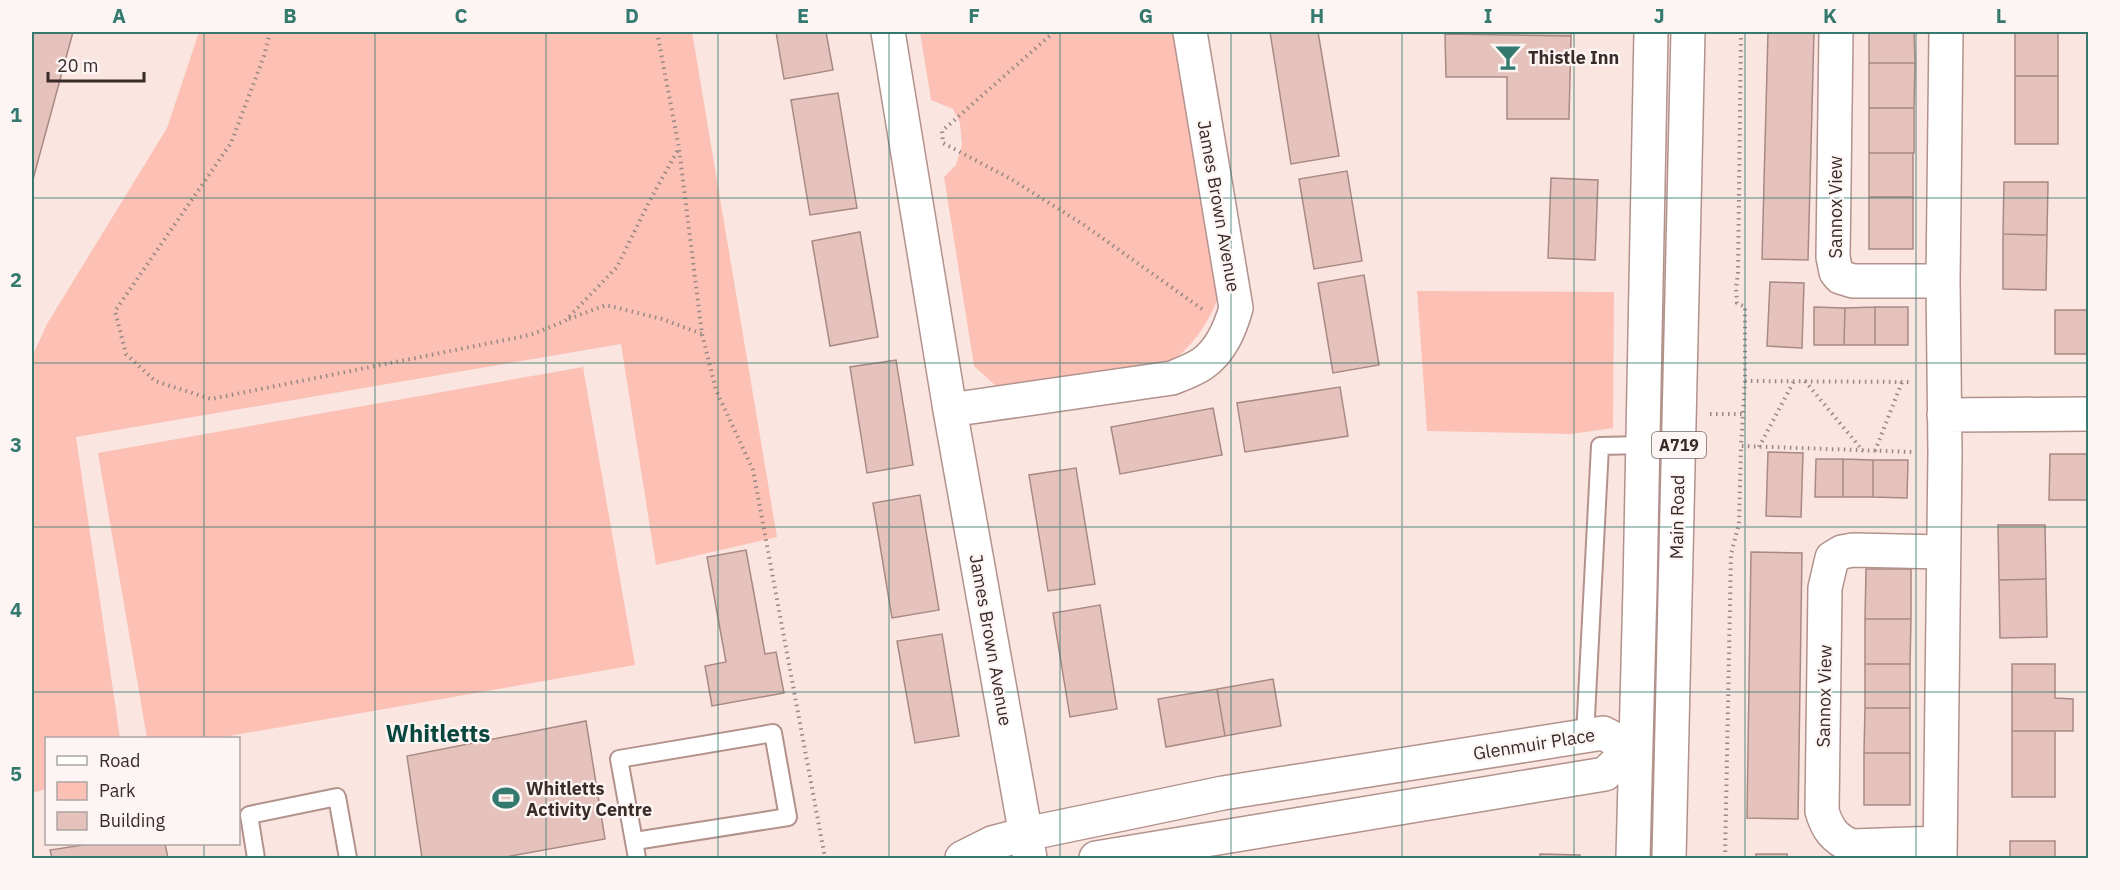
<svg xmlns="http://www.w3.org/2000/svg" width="2120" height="890" viewBox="0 0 2120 890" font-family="'IBM Plex Sans',sans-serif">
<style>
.green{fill:#fcc0b5}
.building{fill:#e5c3bc;stroke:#a98983;stroke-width:1.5}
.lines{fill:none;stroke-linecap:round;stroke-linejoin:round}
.lane-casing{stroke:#b3928c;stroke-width:20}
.street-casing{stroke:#b3928c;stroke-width:36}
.primary-casing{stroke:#b3928c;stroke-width:36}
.path{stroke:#998884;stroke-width:4;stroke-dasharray:1.5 4.5;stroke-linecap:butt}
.lane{stroke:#fff;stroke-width:16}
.street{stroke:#fff;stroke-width:33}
.primary{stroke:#fff;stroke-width:33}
.grid{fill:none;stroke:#34796e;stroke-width:1.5;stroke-opacity:0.55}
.labels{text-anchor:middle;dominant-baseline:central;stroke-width:4.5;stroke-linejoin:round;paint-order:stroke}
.shield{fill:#fdf5f4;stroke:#736865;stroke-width:1.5}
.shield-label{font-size:16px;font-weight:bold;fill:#382b28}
.poi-label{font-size:18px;font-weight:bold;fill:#382b28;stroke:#fdf5f4;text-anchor:start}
.street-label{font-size:18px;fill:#382b28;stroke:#fdf5f4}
.district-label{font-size:24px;font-weight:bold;fill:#07453d;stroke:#fdf5f4}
.neatline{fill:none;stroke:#34796e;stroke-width:2}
.grid-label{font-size:20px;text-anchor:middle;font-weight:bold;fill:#34796e}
</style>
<rect width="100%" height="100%" fill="#fae5e0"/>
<path class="green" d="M199,32H692L777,537L656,565L621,344L76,437L120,738H46V789L32,793V357L47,324L167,128Z
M920,32H1173L1219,295C1210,321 1192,348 1169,363L996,386L974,366L944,177L956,165L962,145L960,123L953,109L931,100Z
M1417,291L1614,292L1613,428L1571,434L1427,431Z
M583,367L635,665L218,738H147L98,453Z"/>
<path class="building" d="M32,32H73L32,183Z
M776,32H826L833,70L784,79Z
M1270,32H1318L1339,156L1291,164Z
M1512,32H1571V36L1512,35Z
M1768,32H1814L1808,260L1762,259Z
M1869,32H1914L1915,63H1869Z
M2015,32H2058V76H2015Z
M1445,34L1571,36L1569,119H1507V77H1446Z
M1869,63H1915L1914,108H1869Z
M2015,76H2058V144H2015Z
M838,93L857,208L810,215L791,100Z
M1869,108H1914V153H1869Z
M1869,153H1913V197H1869Z
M1347,171L1362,261L1314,269L1299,179Z
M1551,178L1598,180L1595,260L1548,258Z
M2004,182H2048L2047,235L2003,234Z
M1869,197H1913V249H1869Z
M860,232L878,337L830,346L812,241Z
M2003,234L2047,235L2046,290L2003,289Z
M1364,275L1379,365L1333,373L1318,283Z
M1770,282L1804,283L1802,348L1767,346Z
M1814,307L1845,308L1844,345H1814Z
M1875,307V345H1844L1845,308Z
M1875,307H1908V345H1875Z
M2055,310H2088V354H2055Z
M896,360L913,465L867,473L850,367Z
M1340,387L1348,436L1245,452L1237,403Z
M1213,408L1222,455L1120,474L1111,427Z
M1768,452L1803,453L1801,517L1766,516Z
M2050,454H2088V500H2049Z
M1816,459H1843V497H1815Z
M1843,459L1873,460V497H1843Z
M1873,460H1908L1907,498L1873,497Z
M1076,468L1095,584L1048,591L1029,475Z
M920,495L939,610L892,618L873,503Z
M1998,525H2045L2046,579L1999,580Z
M746,550L765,654L776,652L784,693L712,706L705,666L726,662L707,557Z
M1751,552L1802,553L1798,819L1747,818Z
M1866,569H1911V619H1865Z
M2046,579L2047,637L2000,638L1999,580Z
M1100,605L1117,709L1070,717L1053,613Z
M1865,619H1911L1910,664H1865Z
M942,634L959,736L915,743L897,641Z
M1865,664H1910V708H1865Z
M2012,664H2055V698L2073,699V731H2012Z
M1273,679L1281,726L1225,736L1217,689Z
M1217,689L1225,736L1166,747L1158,699Z
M1865,708H1910V753H1864Z
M586,721L605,839L500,858H422L407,756Z
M2012,731H2055V797H2012Z
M1864,753H1910V805H1864Z
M2010,841H2055V858H2010Z
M89,844H165L168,858H52L50,850Z
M1540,854L1580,855V858H1540Z
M1756,854H1787V858H1756Z"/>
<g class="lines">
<defs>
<path id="lane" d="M1585,736L1600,446L1643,445
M635,841L788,817L773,733L619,759L637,858
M256,858L249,815L337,797L348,858"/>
<path id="street" d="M888,32L950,410L1030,858
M1836,32L1833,257L1836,272L1840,277L1853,281H1943
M950,410L1172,378C1182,374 1193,370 1202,364C1221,351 1230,329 1236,308L1190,32
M1944,415L2088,414
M1940,843L1852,846C1834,839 1827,828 1822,811L1825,588L1832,558L1842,552L1853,550L1943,552
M962,858L992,843L1026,834L1223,793L1603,733L1632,748
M1096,858L1605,774L1632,748
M1940,858L1945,453L1943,281L1946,32"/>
<path id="primary" d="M1633,858L1640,588L1651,32
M1669,858L1688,32"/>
</defs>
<use href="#lane" class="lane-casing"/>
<use href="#street" class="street-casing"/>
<use href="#primary" class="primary-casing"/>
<path class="path" d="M270,32L264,56L231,143L115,311L126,354L155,381L211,399L530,335L565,321L617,267L649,202L679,148
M657,32L679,148L702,334L716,390L753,470L825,858
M1054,32L942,131L943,143L1011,179L1084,225L1202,309
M1741,32L1738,274L1736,288L1737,303L1745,307V381L1911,382
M569,319L606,305L662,319L702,334
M1745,381L1741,446L1914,452
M1805,381L1863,451
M1710,414H1742
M1759,447L1794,381
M1875,451L1902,382
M1725,858L1731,554L1739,524L1741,446"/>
<use href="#lane" class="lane"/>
<use href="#street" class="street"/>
<use href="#primary" class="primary"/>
</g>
<path class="grid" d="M204,32V738M375,32V858M546,32V858M718,32V858M889,32V858M1060,32V858M1231,32V858M1402,32V858M1574,32V858M1745,32V858M1916,32V858M32,198H2088M32,363H2088M32,527H2088M32,692H2088M204,844V858"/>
<defs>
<symbol id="bar-bare" viewBox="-9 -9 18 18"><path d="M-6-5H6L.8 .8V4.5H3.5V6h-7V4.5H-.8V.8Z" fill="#34796e" stroke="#fdf5f4" stroke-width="2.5" paint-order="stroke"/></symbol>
<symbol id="stadium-bare" viewBox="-9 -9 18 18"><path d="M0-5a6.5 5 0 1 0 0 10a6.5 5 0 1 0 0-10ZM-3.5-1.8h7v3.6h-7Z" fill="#34796e" stroke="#fdf5f4" stroke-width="2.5" paint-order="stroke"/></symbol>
</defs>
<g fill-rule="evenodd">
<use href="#bar-bare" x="1489" y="38" width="38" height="38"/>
<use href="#stadium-bare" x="487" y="779" width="38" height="38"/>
</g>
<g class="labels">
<rect class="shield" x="1652" y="432" width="54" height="26" rx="4.5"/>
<g class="shield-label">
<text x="1679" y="445">A719</text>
</g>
<g class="poi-label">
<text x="1528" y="57">Thistle Inn</text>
<text x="526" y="788">Whitletts<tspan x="526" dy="21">Activity Centre</tspan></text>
</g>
<g class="street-label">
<text transform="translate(1219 206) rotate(80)">James Brown Avenue</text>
<text transform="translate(1835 207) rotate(-90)">Sannox View</text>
<text transform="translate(1677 517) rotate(-89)">Main Road</text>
<text transform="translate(991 640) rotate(80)">James Brown Avenue</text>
<text transform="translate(1824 696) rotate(-89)">Sannox View</text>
<text transform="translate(1534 744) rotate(-9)">Glenmuir Place</text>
</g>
<g class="district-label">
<text x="438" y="733">Whitletts</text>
</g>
</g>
<rect width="2120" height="890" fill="none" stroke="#fdf5f4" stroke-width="66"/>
<rect x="45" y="737" width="195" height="108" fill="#fdf5f4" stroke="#aea4a2" stroke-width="1.5"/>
<rect x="57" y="756" width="30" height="9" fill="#ffffff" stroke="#aea4a2" stroke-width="1.5"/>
<text x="99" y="767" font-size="18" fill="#382b28">Road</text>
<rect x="57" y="782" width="30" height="18" fill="#fcc0b5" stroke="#aea4a2" stroke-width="1.5"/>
<text x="99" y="797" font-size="18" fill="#382b28">Park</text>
<rect x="57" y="812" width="30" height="18" fill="#e5c3bc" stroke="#aea4a2" stroke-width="1.5"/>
<text x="99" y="827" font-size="18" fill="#382b28">Building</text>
<path d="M48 72v9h96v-9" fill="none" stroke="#382b28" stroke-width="3"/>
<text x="57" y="72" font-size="18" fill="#382b28" stroke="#fdf5f4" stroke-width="4.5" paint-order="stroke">20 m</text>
<rect x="33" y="33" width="2054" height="824" class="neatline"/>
<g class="grid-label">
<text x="119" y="23">A</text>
<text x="290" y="23">B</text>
<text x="461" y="23">C</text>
<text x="632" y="23">D</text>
<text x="803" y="23">E</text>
<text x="974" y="23">F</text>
<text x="1146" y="23">G</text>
<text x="1317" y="23">H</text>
<text x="1488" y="23">I</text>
<text x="1659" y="23">J</text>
<text x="1830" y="23">K</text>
<text x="2001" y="23">L</text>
<text x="16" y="122">1</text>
<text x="16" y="287">2</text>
<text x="16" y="452">3</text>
<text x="16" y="617">4</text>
<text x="16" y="781">5</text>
</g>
</svg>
